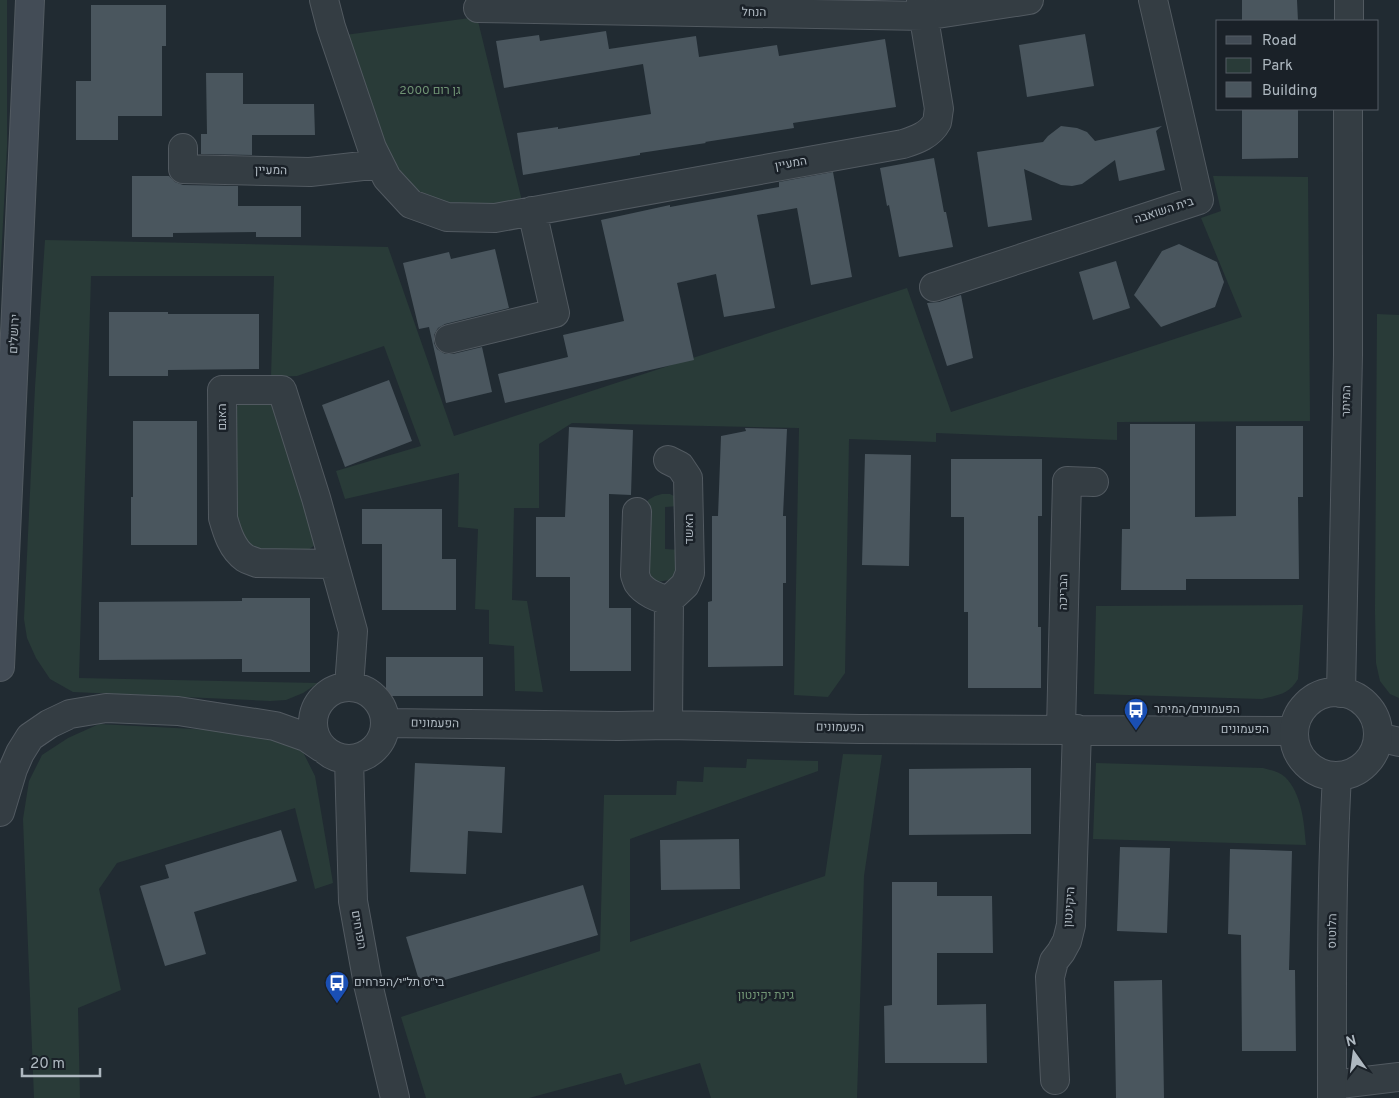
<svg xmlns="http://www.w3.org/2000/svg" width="1399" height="1098" viewBox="0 0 1399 1098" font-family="Overpass,Heebo,sans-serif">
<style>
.green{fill:#293b38}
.building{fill:#4a565e}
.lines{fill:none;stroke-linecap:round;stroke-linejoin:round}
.minor-casing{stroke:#525a61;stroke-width:30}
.tertiary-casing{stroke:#525a61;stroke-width:30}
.secondary-casing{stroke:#525a61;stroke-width:30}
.minor{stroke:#343d43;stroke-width:28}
.tertiary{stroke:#343d43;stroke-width:28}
.secondary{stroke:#434c56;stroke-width:28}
.labels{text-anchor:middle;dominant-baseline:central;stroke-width:5;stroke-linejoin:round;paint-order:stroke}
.street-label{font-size:12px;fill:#aeb8c0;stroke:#1a2128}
.park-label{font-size:12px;fill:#709474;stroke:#1a2128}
.poi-label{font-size:12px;fill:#aeb8c0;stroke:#1a2128;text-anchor:start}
</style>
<rect width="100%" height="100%" fill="#212b32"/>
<path class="green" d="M0,0H7V147L0,279Z
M477,17L522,201L493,206L452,208L412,195L393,171L345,35Z
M1213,176L1308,177L1310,421L1117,422V440L936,433V442L849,439L845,673L828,697L794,695L799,428L572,423L539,444V508H514L512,600L527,601L543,692L515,691L514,646L489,644V610L475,609L478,529L458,527L459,473L345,499L336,471L421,446L384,346L297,376L271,377L274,276H91L79,678L318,683L303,693L286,700L270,701L73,692L50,679L36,658L27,638L24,619L35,387L45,240L388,247L454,436L907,288L951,412L1242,317L1201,218L1221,211Z
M1377,314L1399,315V698L1390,694L1380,681L1376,663L1375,611Z
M262,398L278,405L315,545L308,550L258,549L245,545L237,536L233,411C241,400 248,399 262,398Z
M662,494H670L678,498L680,506L665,507V549L680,550L675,579L657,582L647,575L646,509L648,500L655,496Z
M1303,605L1298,679C1289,694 1279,695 1262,699L1094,694L1096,606Z
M99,724L269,733L291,739L303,752L315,776L333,883L315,889L295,808L117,863L99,889L121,990L78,1008L80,1098H34L23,819L29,781L42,755L68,738Z
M843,754L882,755L864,876L857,1098H711L700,1063L625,1085L621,1073L529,1098H426L401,1017L600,951L604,795H676L677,781L703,782L704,767L746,768L747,759L818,761V771L630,839V942L825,876Z
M1096,763L1263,768C1271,770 1279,772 1285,777C1302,794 1304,822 1306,845L1093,839Z"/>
<path class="building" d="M1242,0H1297L1298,21H1242Z
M91,5H166V46H162V116H118V140H76V81H91Z
M606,31L609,49L696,36L699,57L777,45L779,56L885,39L896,107L793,123L794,128L705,142L706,143L640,153V155L523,175L517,133L558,127V129L651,114L643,64L504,88L496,41L539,35L540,41Z
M1085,34L1094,86L1027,97L1019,45Z
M206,73H243V104H314L315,135H252V155L201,154V134H207Z
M1242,109H1298V158L1242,159Z
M1061,126L1077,128L1087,132L1095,141L1162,126L1156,131L1165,170L1119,181L1115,160L1082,184L1072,186L1061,185L1024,169L1032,220L988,227L977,152L1043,142L1048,136Z
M934,158L944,212H946L953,247L899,257L889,205L887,206L880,168Z
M833,172L852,277L811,285L797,208L757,215L775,308L724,317L716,274L677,283L694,360L505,403L498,374L568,357L563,335L624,321L601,220L670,205V207L779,187V182Z
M132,176H169L175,182L183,185L238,186V206H301V237H256V232L173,233V237H132Z
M1179,244L1217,262L1224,282L1215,307L1161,327L1134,295L1162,251Z
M495,249L509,308L445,324L438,328L434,335V343L437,349L445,354H453L482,347L492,392L446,403L429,327L419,329L403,263L449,252L451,259Z
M1116,261L1130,308L1093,320L1079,272Z
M961,295L973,358L947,366L927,303L939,302Z
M109,312H168V314H259V369L168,370V376H109Z
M389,380L412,441L345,467L322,405Z
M133,421H197V545H131V497H133Z
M1130,424H1195V517L1236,516V426H1303V497H1298L1299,579H1186V590H1121L1122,529H1130Z
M569,427L633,430L631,495L609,494V608H631V671H570V577H536V517H565Z
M745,428L787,429L783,516H786V583H783V666L708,667V602L712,601V516H718L721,436L746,431Z
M865,454L911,455L909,566L862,565Z
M951,459H1042V516H1038V627H1041V688H968V612H964V517H951Z
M362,509H442V559H456V610H382V544H362Z
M242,598H310V672H242V659L99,660V602L242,601Z
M386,657H483V696H386Z
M415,763L505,767L502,833L468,831L466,874L410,872Z
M1031,768V834L909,835V769Z
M281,830L297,881L194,912L206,954L165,966L140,886L169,878L165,865Z
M739,839L740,889L661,890L660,840Z
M1120,847L1170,848L1167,933L1117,931Z
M1230,849L1292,851L1289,970H1295L1296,1051H1242L1241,935L1228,934Z
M892,882H937V896H992L993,953H937V1005L986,1004L987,1063H885L884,1006L892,1005Z
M583,885L598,935L421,987L406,937Z
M1162,980L1164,1098H1116L1114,981Z"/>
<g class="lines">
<defs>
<path id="minor" d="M324,0L331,27L372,148L387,178L411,204L447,217L495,218L903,144C916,140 930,135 937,122C938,118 938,113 939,109L921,0
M478,8L924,16L1029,0
M183,148V169L310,172L380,164
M934,287L1199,200L1153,0
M449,339L555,313L532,211
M637,512L635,575C636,578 637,581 638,583C644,592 659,599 669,600
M334,564L257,563C253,561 248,560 245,558C232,549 227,532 223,518L222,390H282L316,498L353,631L349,687
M313 723a36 36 0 1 1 72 0a36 36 0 1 1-72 0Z
M386,723L618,726L668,725L860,729L1294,731
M668,725L669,600L685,585L690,573L688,478L680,466L668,460
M1061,729L1067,481L1094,482
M1378,737L1399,742
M349,759L353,901L368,984L395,1098
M0,812L13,769L20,753L30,737L49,724L70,714L106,708L178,711L275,726L306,737L322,748
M1055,1080L1050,977L1054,961L1061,952L1067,941L1071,925L1077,729
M1332,1085L1399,1077"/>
<path id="tertiary" d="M1349,21V0
M1294 734a42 42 0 1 1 84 0a42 42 0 1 1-84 0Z
M1341,693L1348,355V109
M1332,1098C1332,991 1331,883 1337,776"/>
<path id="secondary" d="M0,667L30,0"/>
</defs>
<use href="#minor" class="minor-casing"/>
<use href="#tertiary" class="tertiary-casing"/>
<use href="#secondary" class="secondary-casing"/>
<use href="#minor" class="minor"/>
<use href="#tertiary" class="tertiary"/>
<use href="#secondary" class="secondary"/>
</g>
<defs>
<symbol id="bus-pin" viewBox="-11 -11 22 30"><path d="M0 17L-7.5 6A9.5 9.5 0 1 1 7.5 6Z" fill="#1a4fb4" stroke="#1a2128"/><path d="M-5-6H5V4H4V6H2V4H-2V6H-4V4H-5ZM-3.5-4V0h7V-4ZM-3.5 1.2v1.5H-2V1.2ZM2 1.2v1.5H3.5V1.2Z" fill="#fff"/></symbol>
</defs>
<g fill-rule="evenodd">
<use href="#bus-pin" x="1122" y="696" width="28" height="38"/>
<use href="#bus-pin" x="323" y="969" width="28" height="38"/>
</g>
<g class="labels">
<g class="street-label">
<text transform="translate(754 13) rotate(1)">הנחל</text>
<text transform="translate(791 164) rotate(-10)">המעיין</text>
<text transform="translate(271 171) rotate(1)">המעיין</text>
<text transform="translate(1164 211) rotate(-18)">בית השואבה</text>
<text transform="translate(15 334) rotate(-87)">ירושלים</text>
<text transform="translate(1347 401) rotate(-89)">המיתר</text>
<text transform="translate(223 417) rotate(-90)">האגם</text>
<text transform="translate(690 529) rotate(-90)">האשד</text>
<text transform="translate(1064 592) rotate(-89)">הבריכה</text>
<text transform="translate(435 724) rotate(1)">הפעמונים</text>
<text transform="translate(840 728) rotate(1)">הפעמונים</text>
<text x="1245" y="730">הפעמונים</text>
<text transform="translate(1070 907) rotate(-86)">היקינטון</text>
<text transform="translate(358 930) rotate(80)">הפרחים</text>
<text transform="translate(1333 931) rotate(-89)">הלוטוס</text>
</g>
<g class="park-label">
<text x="430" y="91">גן רום 2000</text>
<text x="766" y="996">גינת יקינטון</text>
</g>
<g class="poi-label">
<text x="1154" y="710">הפעמונים/המיתר</text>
<text x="354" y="983">בי״ס תל״י/הפרחים</text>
</g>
</g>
<rect x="1216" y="20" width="162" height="90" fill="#1a2128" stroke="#555d65"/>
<rect x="1226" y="36" width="25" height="8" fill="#434c56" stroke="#555d65"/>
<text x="1262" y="45" font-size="15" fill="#aeb8c0">Road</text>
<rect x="1226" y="58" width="25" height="15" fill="#293b38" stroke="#555d65"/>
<text x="1262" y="70" font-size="15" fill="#aeb8c0">Park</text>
<rect x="1226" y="82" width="25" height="15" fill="#4a565e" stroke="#555d65"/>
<text x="1262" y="95" font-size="15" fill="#aeb8c0">Building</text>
<g transform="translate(1354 1053) rotate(346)" stroke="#1a2128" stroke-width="4" paint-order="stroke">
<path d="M0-4L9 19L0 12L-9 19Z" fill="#aeb8c0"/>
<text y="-8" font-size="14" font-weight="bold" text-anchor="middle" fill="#aeb8c0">N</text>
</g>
<path d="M22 1068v8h78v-8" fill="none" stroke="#aeb8c0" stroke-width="2.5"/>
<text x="30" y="1068" font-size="15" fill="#aeb8c0" stroke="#1a2128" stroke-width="4" paint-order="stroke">20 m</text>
</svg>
